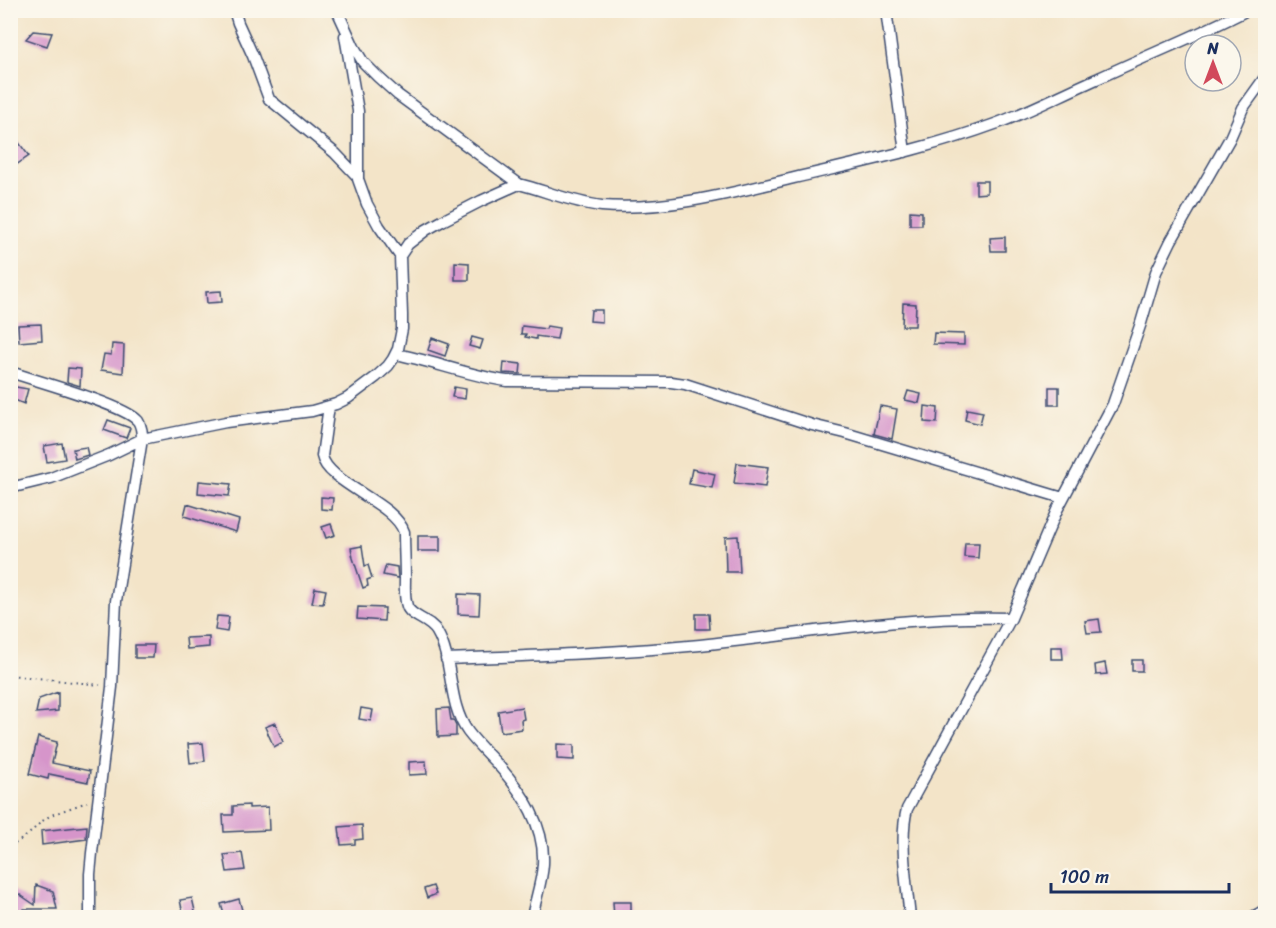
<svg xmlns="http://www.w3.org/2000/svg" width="1276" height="928" viewBox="0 0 1276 928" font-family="Sriracha,sans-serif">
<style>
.building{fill:#d695ca}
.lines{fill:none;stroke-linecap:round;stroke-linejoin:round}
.street-casing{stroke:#3b4a6e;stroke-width:13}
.path{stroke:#3b4a6e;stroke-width:2;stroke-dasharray:1.5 4.5;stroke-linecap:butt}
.street{stroke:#fff;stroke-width:10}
</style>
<rect width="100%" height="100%" fill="#fbf7ec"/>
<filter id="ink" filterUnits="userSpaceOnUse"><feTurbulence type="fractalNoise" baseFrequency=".0167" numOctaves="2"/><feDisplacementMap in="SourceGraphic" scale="12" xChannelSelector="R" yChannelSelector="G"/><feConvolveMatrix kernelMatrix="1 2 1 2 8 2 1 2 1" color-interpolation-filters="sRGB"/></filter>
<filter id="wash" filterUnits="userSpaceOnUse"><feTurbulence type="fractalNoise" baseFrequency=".008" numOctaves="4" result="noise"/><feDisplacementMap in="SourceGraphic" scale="24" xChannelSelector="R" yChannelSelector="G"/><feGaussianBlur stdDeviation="1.35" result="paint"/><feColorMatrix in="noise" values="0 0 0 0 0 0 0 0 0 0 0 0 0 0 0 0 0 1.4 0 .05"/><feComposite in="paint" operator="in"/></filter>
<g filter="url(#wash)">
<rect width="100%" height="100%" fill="#f3e4c8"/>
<g id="blocks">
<path class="building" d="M33,31L52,33L47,46L26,39Z
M10,131L29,156L10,169Z
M976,181H987V193L976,194Z
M910,211L922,212V225H910Z
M1005,237V251H991L990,238Z
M455,262L469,263V280H455Z
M221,291L222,302L207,303L206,292Z
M903,303L916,304L915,326H902Z
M591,310H602V322L590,321Z
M41,324L42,340L19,342L18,325Z
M522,326L546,329L547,326L559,328L557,339L536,336V339L525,337L526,334H521Z
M934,333L964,334V345L933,344Z
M472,337L483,340L480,349L469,346Z
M432,338L449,344L445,356L428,350Z
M112,344L124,345L123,373L101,370L104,354L111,355Z
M504,362L521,364L520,374L503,373Z
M68,368L81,369L80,386L67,382Z
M10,386L28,389L24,404L10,398Z
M454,387L466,389L465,399L452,397Z
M1049,387H1059V405H1049Z
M908,391L921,394L919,403L905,400Z
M880,406L897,409L892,439L874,434Z
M925,406L938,408L937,423L924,422Z
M967,409L983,412L980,424L965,420Z
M108,420L130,428L126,438L104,430Z
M62,443L65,459L47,462L44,446Z
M86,447L88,455L75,459L73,449Z
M737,463L768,467L765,487L734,483Z
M692,469L715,474L712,488L689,484Z
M199,481L231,484L229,496L198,493Z
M321,497L333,498L332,510L321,509Z
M187,504L239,520L236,532L184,516Z
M331,524L335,535L326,538L322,527Z
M418,536H440V551H418Z
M738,536L740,572H726L725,537Z
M965,543H979L978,558L964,557Z
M362,546L365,566L368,565L372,578L367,580L368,586L363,588L353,558L351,548Z
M386,565L397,567L398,578L383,575Z
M315,588L326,590L323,604L312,603Z
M458,594L480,595L479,615L458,614Z
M358,607L385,608L384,621L357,619Z
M696,614H709L710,629H696Z
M217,616L229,617L227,632L215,630Z
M1099,619L1101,632L1087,633L1085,621Z
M209,637V647L187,649L186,638Z
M135,645H154L153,658H135Z
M1051,647H1062L1063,659H1051Z
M1132,660H1142V671H1132Z
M1105,663L1107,674L1096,675L1095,665Z
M58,692V711L36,713L39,699Z
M522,707L524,719L521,720L522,729L501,732L498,711Z
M361,708L373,710L371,721L359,719Z
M449,708L451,720H453L456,726V736L438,737L437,709Z
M275,723L283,742L274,747L265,727Z
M38,737L57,742L52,763L90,771L88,782L49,774L48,779L29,774Z
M203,743L205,761L190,763L188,744Z
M557,744L574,745V760L557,759Z
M426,761L427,774L409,775V762Z
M249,805V808L268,807L269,830L224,832L223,815H233V806Z
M362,825L363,839L355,840V844L341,845L339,827Z
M87,826L86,839L42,845L41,831Z
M242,853L245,870L227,872L224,855Z
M36,885L53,891L57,909H24L18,918L10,913V888L35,905Z
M433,886L436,894L427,898L424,889Z
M192,898L195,911L183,914L180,900Z
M239,899L243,914L231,918H225L221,904Z
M613,902H631V918H614Z"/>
</g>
</g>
<g filter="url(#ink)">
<use href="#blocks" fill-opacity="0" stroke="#3b4a6e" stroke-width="1.5"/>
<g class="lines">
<defs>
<path id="street" d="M234,10L238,23L253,56L269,99L335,153L357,176
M337,10L354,47L363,62L378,77L398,95L519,184
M886,10L905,152
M345,36L358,111V179L367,204L379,226L400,256
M396,354C433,361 469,376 507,381L671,382L685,384L812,425L845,433L1063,498
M10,372C34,380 125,405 138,421C142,427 142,433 142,439L116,601L112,687L92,853L90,874V918
M329,406L322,456C327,483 395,503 404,532C404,548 405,563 405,578C405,587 404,597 407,606C410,617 430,619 437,632C454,661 447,703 468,732C477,744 489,755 499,766C523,793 545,826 543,864C542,882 535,900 532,918
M10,488L51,478L109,455L142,439L226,422L312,411L336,404L348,398L376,377L388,366L393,359L398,349L402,329V315L400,256L408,244L426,230L442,221L481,201L519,184C546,191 574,203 602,206C665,211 733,193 794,178C862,162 930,148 995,124C1031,111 1064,93 1099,78C1148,55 1199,35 1247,10
M446,659C531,656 615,653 700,645C803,634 907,615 1011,618
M910,918C907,887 899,838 907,809L1011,618L1057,510L1113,404L1141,323L1156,272L1171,241L1230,138L1243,108L1266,76
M1251,918L1260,913L1266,909"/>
</defs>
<use href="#street" class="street-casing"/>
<path class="path" d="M10,675L100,685
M10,847L28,835L41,822L51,815L87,802"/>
<use href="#street" class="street"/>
</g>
</g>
<rect width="1276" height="928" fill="none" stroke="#fbf7ec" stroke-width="36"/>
<g transform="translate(1213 63)"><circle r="28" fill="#fbf7ec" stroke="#a1a7b3" stroke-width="1.5"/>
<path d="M0-4.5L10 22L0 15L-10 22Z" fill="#d1495b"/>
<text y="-9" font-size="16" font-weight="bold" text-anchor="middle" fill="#1b2f5e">N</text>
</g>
<path d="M1051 883v9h178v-9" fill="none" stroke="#1b2f5e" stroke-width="3"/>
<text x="1060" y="883" font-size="18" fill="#1b2f5e" stroke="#fbf7ec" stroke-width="4.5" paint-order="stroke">100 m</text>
</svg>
